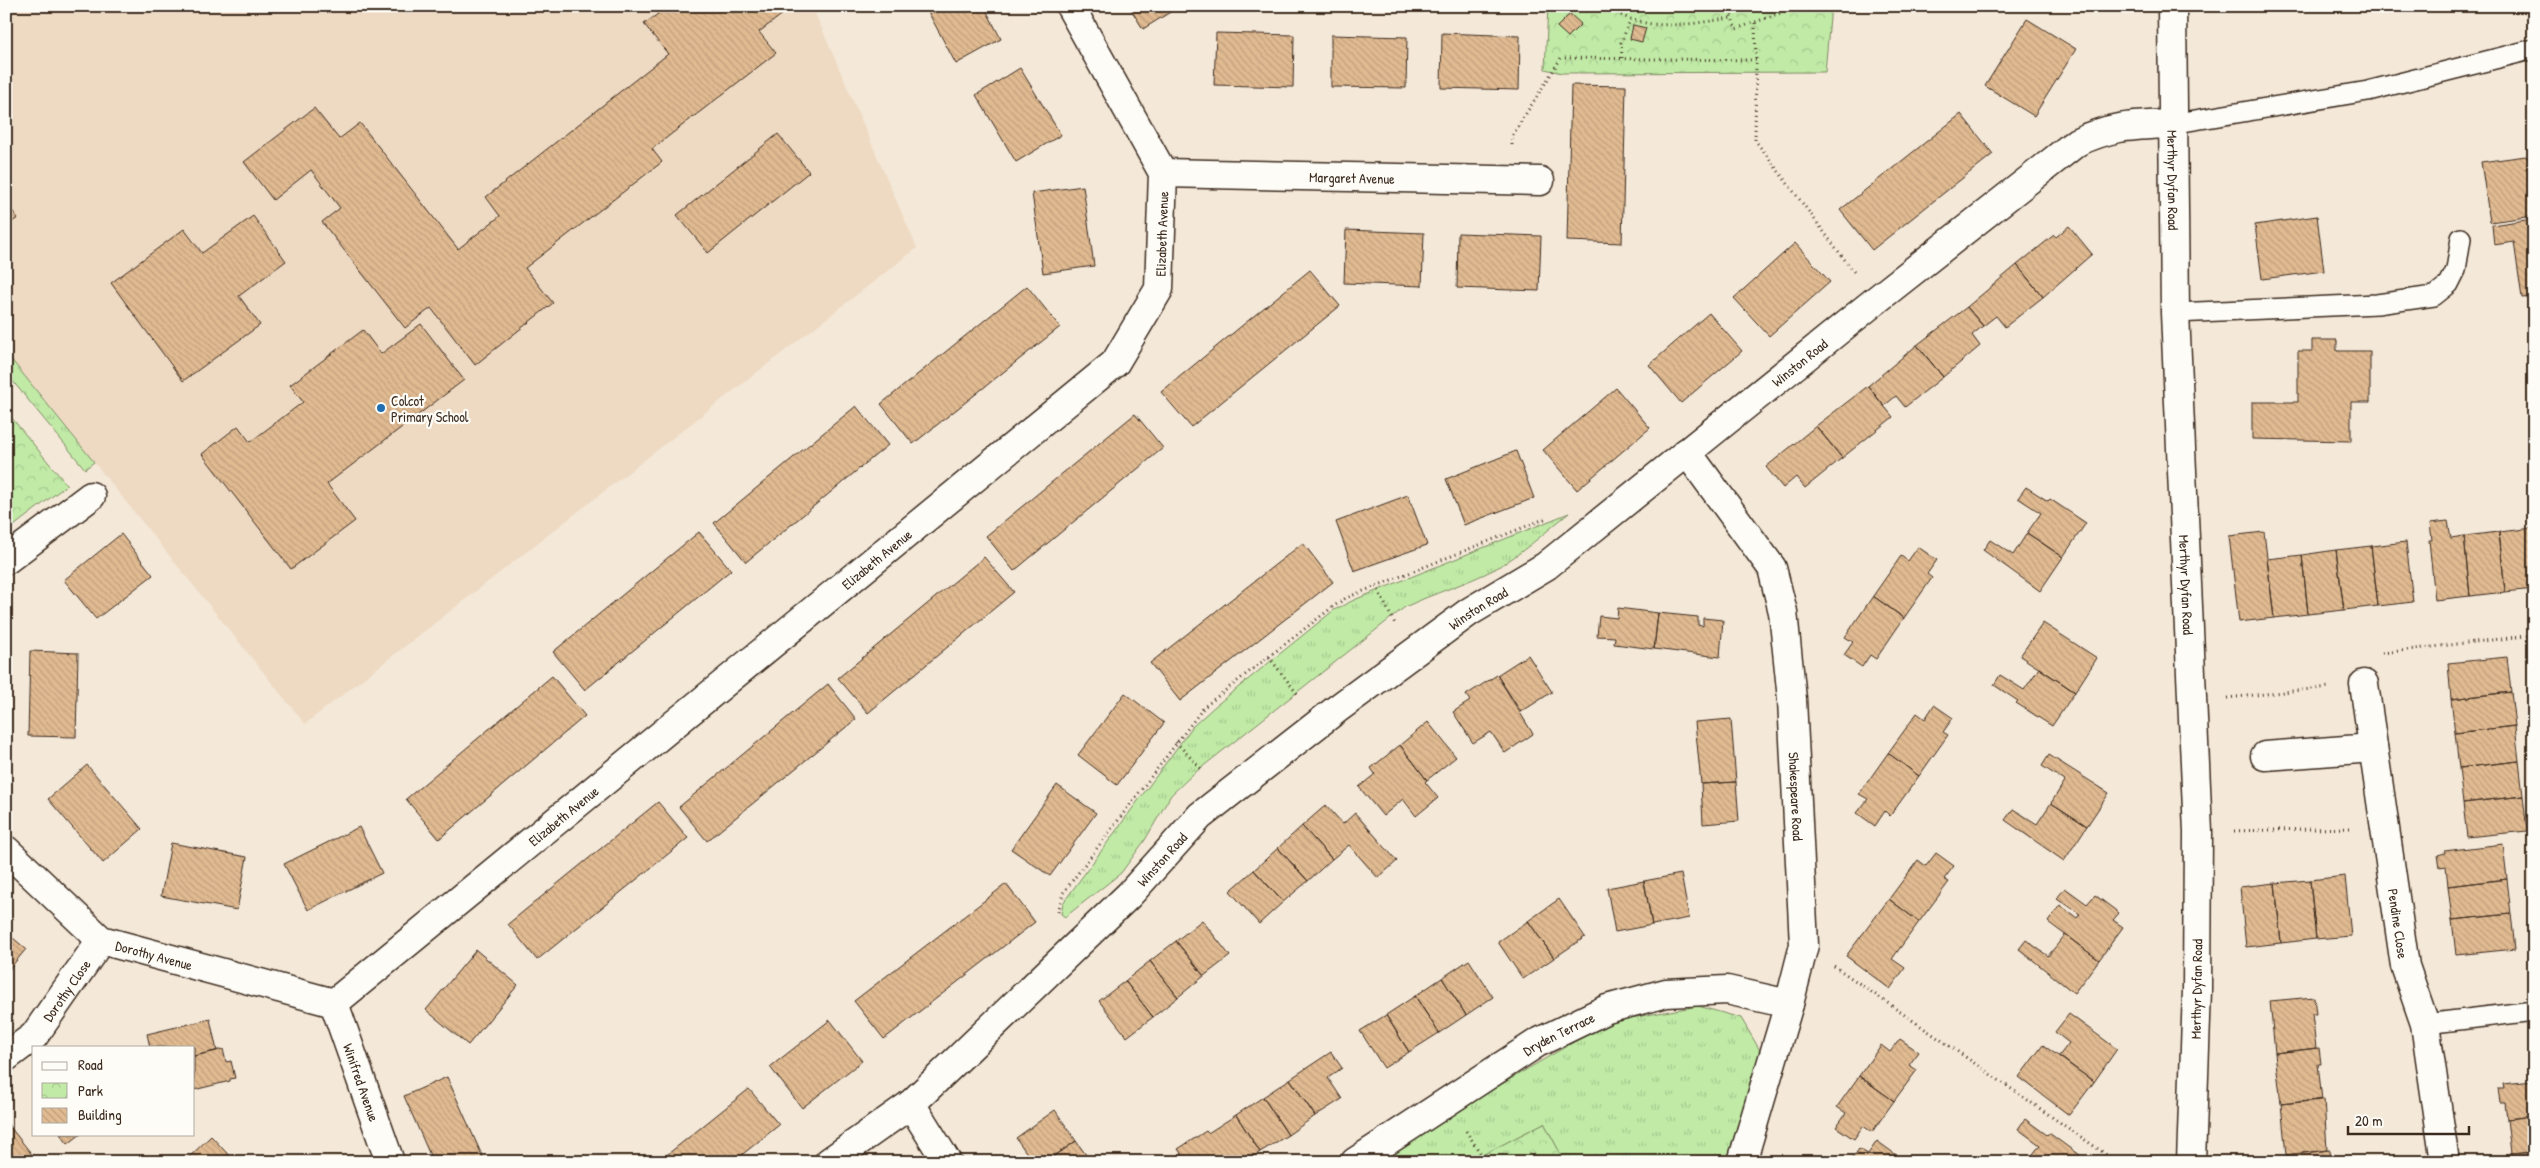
<svg xmlns="http://www.w3.org/2000/svg" width="2540" height="1168" viewBox="0 0 2540 1168" font-family="'Patrick Hand',sans-serif">
<style>
.built{fill:#eedac3}
.grass{fill:url(#grass-tufts);stroke:#7e8a62}
.park{fill:url(#park-crowns);stroke:#7e8a62}
.building{fill:url(#building-back-hatch);stroke:#3b2a1e}
.lines{fill:none;stroke-linecap:round;stroke-linejoin:round}
.service-casing{stroke:#3b2a1e;stroke-width:22}
.minor-casing{stroke:#3b2a1e;stroke-width:31}
.tertiary-casing{stroke:#3b2a1e;stroke-width:31}
.path{stroke:#3b2a1e;stroke-width:3;stroke-dasharray:1 4;stroke-linecap:butt}
.service{stroke:#fdfcf7;stroke-width:19}
.minor{stroke:#fdfcf7;stroke-width:28}
.tertiary{stroke:#fdfcf7;stroke-width:28}
.poi-dot{fill:#1f6fb2;stroke:#fdfcf7;stroke-width:2}
.labels{text-anchor:middle;dominant-baseline:central;stroke-width:4.5;stroke-linejoin:round;paint-order:stroke}
.street-label{font-size:14px;fill:#3b2a1e;stroke:#fdfcf7}
.poi-label{font-size:14px;fill:#3b2a1e;stroke:#fdfcf7;text-anchor:start}
</style>
<defs>
<pattern id="grass-tufts" width="24" height="20" patternUnits="userSpaceOnUse" patternTransform="scale(1.25)"><rect width="24" height="20" fill="#c0eaa6"/><path d="M3 7l-1-3M5 7V3M7 7l1-3M15 17l-1-3M17 17v-4M19 17l1-3" fill="none" stroke="#a6c98e"/></pattern>
<pattern id="park-crowns" width="20" height="18" patternUnits="userSpaceOnUse" patternTransform="scale(1.25)"><rect width="20" height="18" fill="#c0eaa6"/><path d="M2 6a3 3 0 1 1 6 0M12 15a3 3 0 1 1 6 0" fill="none" stroke="#a6c98e"/></pattern>
<pattern id="building-back-hatch" width="6" height="6" patternUnits="userSpaceOnUse" patternTransform="scale(1.25)"><rect width="6" height="6" fill="#e0ba91"/><path d="M-1 5l2 2M0 0l6 6M5-1l2 2" fill="none" stroke="#c1a07d"/></pattern>
</defs>
<rect width="100%" height="100%" fill="#f4e8d8"/>
<filter id="ink" filterUnits="userSpaceOnUse"><feTurbulence type="fractalNoise" baseFrequency=".02" numOctaves="2"/><feDisplacementMap in="SourceGraphic" scale="10" xChannelSelector="R" yChannelSelector="G"/><feConvolveMatrix kernelMatrix="1 2 1 2 8 2 1 2 1" color-interpolation-filters="sRGB"/></filter>
<g filter="url(#ink)">
<path class="built" d="M6,6H812L917,248L305,724L6,353Z"/>
<path class="grass" d="M6,353L94,462L85,469L6,373Z
M1569,513C1545,532 1522,554 1495,569C1466,584 1434,593 1405,607L1192,775L1171,795L1145,840L1121,873L1065,917L1061,914L1063,903L1193,726L1214,707L1334,610L1354,600Z
M1698,1006L1741,1018L1761,1052L1728,1162H1565L1544,1123L1469,1162H1368L1608,1022Z"/>
<path class="park" d="M1548,6H1831L1825,72L1562,73L1545,69Z
M6,411L67,485L6,532Z
M1544,1123L1565,1162H1469Z"/>
<path class="building" d="M652,6L792,7L759,32L776,53L652,149L662,162L525,268L553,303L475,365L431,308L405,328L322,222L340,208L311,170L273,200L244,162L314,108L339,139L360,123L458,249L500,216L486,197L668,54L644,24L658,14Z
M925,6H984L1001,39L956,64Z
M1129,6H1180L1143,29Z
M1570,14L1581,24L1568,37L1557,27Z
M2027,19L2076,49L2034,116L1985,86Z
M1633,25L1646,28L1642,42L1630,39Z
M1216,33L1294,35L1293,87L1214,85Z
M1442,33L1520,36L1519,90L1441,88Z
M1331,35L1407,37L1406,88L1331,87Z
M1020,68L1061,135L1016,162L976,95Z
M1571,85L1626,86L1622,243L1567,241Z
M1961,114L1993,154L1872,250L1840,210Z
M778,134L809,172L708,253L677,215Z
M2526,156L2527,158L2534,157V177H2529L2534,216L2490,222L2481,162Z
M1083,186L1094,266L1043,273L1032,193Z
M6,203L18,218L6,226Z
M253,216L286,261L239,296L260,325L183,381L111,283L184,229L202,253Z
M2317,216L2324,271L2262,279L2255,225Z
M2532,219L2534,297L2522,298L2514,242L2494,245L2492,225Z
M2069,226L2092,254L2043,297L2017,265L2054,235L2056,237Z
M1346,230L1424,233L1422,286L1344,283Z
M1458,233L1541,236L1539,291L1457,288Z
M1795,243L1830,282L1769,336L1734,298Z
M2017,265L2043,297L2005,327L1996,316L1983,326L1967,307Z
M1310,270L1340,306L1191,427L1161,392Z
M1027,286L1060,327L913,444L881,404Z
M1967,307L1983,326L1972,335L1980,346L1943,377L1917,345Z
M1709,313L1742,351L1681,403L1649,365Z
M421,324L464,380L327,484L355,521L291,569L202,454L238,426L250,442L303,402L290,385L363,330L381,354Z
M2312,340H2337V351H2370V402H2351V441L2252,439V402H2298V351H2312Z
M1917,345L1943,377L1905,407L1896,396L1884,406L1868,386Z
M1868,386L1893,417L1842,458L1816,426Z
M1616,388L1650,428L1577,490L1543,450Z
M856,406L888,445L746,562L714,523Z
M1135,414L1163,448L1014,571L986,536Z
M1816,426L1842,458L1805,488L1796,477L1783,488L1766,467Z
M1516,451L1534,498L1464,525L1446,479Z
M2026,487L2048,501L2050,499L2086,523L2063,557L2027,533L2041,513L2018,498Z
M1408,495L1427,545L1354,571L1336,522Z
M2448,521L2451,538L2464,536L2470,596L2435,600L2429,540H2432L2430,523Z
M2534,528V589L2505,592L2499,532Z
M699,532L731,570L585,690L553,652Z
M2264,532L2274,618L2239,622L2229,536Z
M2499,532L2505,592L2470,596L2464,536Z
M2027,533L2063,557L2040,591L1983,550L1990,540L2013,555Z
M121,534L153,575L96,619L64,580Z
M2406,542L2413,602L2378,606L2371,546Z
M1303,543L1333,582L1180,701L1150,663Z
M2371,546L2378,606L2344,610L2336,550Z
M1918,547L1937,560L1927,574L1932,578L1904,618L1873,596L1901,556L1908,561Z
M2336,550L2344,610L2308,614L2302,555Z
M2302,555L2308,614L2274,618L2267,559Z
M984,557L1014,592L868,713L838,678Z
M1873,596L1904,618L1876,659L1870,655L1862,667L1844,655L1853,642L1845,637Z
M1618,608L1658,613L1654,649L1614,644L1615,637L1597,636L1599,616L1617,618Z
M1658,613L1698,617V625L1703,626V618L1723,620L1720,657L1654,649Z
M2043,623L2097,658L2075,692L2020,656Z
M30,651L78,653L76,737L28,736Z
M1528,655L1552,692L1521,712L1497,675Z
M2507,657L2511,692L2451,699L2448,663Z
M2039,668L2075,692L2052,726L2016,703L2018,701L1994,685L2000,675L2024,690Z
M1497,675L1533,734L1505,753L1491,732L1473,743L1453,712L1470,701L1466,695Z
M552,676L585,716L439,839L406,799Z
M828,684L856,719L707,841L679,807Z
M2511,692L2515,726L2455,733L2451,699Z
M1125,693L1164,723L1117,785L1078,755Z
M1934,705L1953,718L1943,732L1948,735L1919,776L1888,753L1917,713L1925,719Z
M1731,719L1736,782L1701,784L1695,722Z
M1428,722L1456,757L1427,780L1400,745Z
M2515,726L2519,761L2459,768L2455,733Z
M1400,745L1427,780L1425,782L1438,798L1416,816L1403,799L1383,816L1359,787L1375,774L1371,768Z
M1888,753L1919,776L1890,816L1885,811L1875,826L1857,813L1868,799L1859,794Z
M2049,755L2109,793L2087,826L2051,803L2065,781L2042,766Z
M2519,761L2523,796L2463,803L2459,768Z
M87,765L142,829L103,863L48,799Z
M1736,782L1739,821L1703,824L1701,784Z
M1057,785L1096,813L1050,876L1011,849Z
M2523,796L2527,831L2467,837L2463,803Z
M658,802L688,838L537,960L508,924Z
M2051,803L2087,826L2064,861L2005,820L2013,809L2037,824Z
M1326,805L1343,824L1355,813L1397,861L1378,878L1349,845L1332,859L1302,826Z
M1302,826L1332,859L1308,881L1278,848Z
M359,827L382,873L308,910L284,864Z
M171,843L247,857L237,910L161,896Z
M2503,844L2507,879L2448,886L2446,866L2440,867L2438,855L2445,853L2444,851Z
M1278,848L1308,881L1283,902L1254,870Z
M1936,853L1954,866L1944,879L1949,882L1919,922L1889,899L1918,860L1926,866Z
M1254,870L1283,902L1259,924L1230,891Z
M1681,874L1689,918L1652,925L1644,881Z
M2345,876L2351,936L2316,939L2310,880Z
M2507,879L2511,914L2452,920L2448,886Z
M2310,880L2316,939L2281,943L2275,883Z
M1644,881L1652,925L1615,932L1607,888Z
M2275,883L2281,943L2246,947L2240,887Z
M1006,884L1035,922L884,1039L854,1001Z
M2065,888L2087,904L2095,895L2119,913L2113,920L2123,927L2099,960L2048,922L2060,905L2077,918L2080,914L2057,898Z
M1559,899L1585,937L1554,958L1528,921Z
M1889,899L1919,922L1892,959L1905,968L1890,989L1846,956Z
M2511,914L2515,949L2456,955L2452,920Z
M1202,920L1230,956L1204,976L1176,941Z
M1528,921L1554,958L1523,979L1498,942Z
M6,927L9,929L7,933L26,949L6,973Z
M2065,935L2099,960L2074,993L2019,949L2026,940L2048,956Z
M1176,941L1204,976L1178,997L1150,961Z
M476,950L518,985L468,1045L426,1010Z
M1469,960L1493,997L1466,1015L1442,978Z
M1150,961L1178,997L1153,1017L1125,981Z
M1442,978L1466,1015L1439,1033L1415,996Z
M1125,981L1153,1017L1127,1037L1099,1001Z
M1415,996L1439,1033L1409,1052L1386,1015Z
M2314,997L2316,1014H2312L2316,1048L2275,1053L2270,1001Z
M2069,1014L2117,1049L2094,1082L2059,1056L2069,1043L2055,1032Z
M1386,1015L1409,1052L1384,1068L1360,1031Z
M210,1019L217,1051L194,1056V1047H150L147,1034Z
M830,1020L862,1061L802,1108L770,1067Z
M1900,1039L1919,1052L1909,1065L1917,1070L1894,1101L1859,1076L1881,1045L1890,1052Z
M2043,1045L2094,1082L2069,1115L2019,1077Z
M2319,1048L2321,1064H2318L2322,1100L2281,1104L2275,1053Z
M223,1049L226,1062L231,1061L235,1078L230,1079V1081L194,1090V1056Z
M1331,1052L1342,1068L1328,1078L1342,1099L1315,1116L1290,1079Z
M1859,1076L1894,1101L1872,1132L1863,1126L1854,1139L1836,1127L1846,1113L1837,1107Z
M447,1077L485,1162H433L404,1096Z
M1290,1079L1315,1116L1288,1135L1263,1097Z
M2534,1081V1116L2507,1119L2505,1102H2500L2498,1089H2504L2503,1084Z
M749,1089L779,1125L733,1162H658Z
M1263,1097L1288,1135L1260,1152L1236,1115Z
M2324,1099L2327,1150L2286,1155L2281,1104Z
M1055,1110L1076,1141L1046,1162H1033L1016,1138Z
M1236,1115L1260,1152L1246,1162H1187L1178,1149L1206,1131L1208,1133Z
M2534,1116V1152L2511,1154L2507,1119Z
M2025,1119L2047,1135L2049,1133L2083,1158L2081,1162H2027L2040,1145L2018,1129Z
M6,1122L38,1162H6Z
M60,1134H81L68,1144Z
M211,1136L235,1162H184Z
M1076,1141L1091,1162H1046Z
M1877,1141L1895,1154L1889,1162H1850L1859,1149L1868,1154Z
M2330,1150L2331,1162H2287L2286,1155Z
M2534,1152V1162H2512L2511,1154Z"/>
<g class="lines">
<defs>
<path id="service" d="M2171,124L2368,91L2534,49
M2175,313L2377,304L2434,296L2449,284L2456,270L2461,238
M2425,1024L2534,1011"/>
<g id="minor">
<path id="s1" d="M1163,173L1540,181"/>
<path id="s2" d="M1687,452L1772,568L1783,612L1792,699L1804,945L1789,1004L1742,1162"/>
<path d="M6,560L91,496"/>
<path id="s3" d="M2364,684L2405,966L2425,1024L2445,1162"/>
<path d="M2265,756L2373,748"/>
<path id="s4" d="M6,850L101,940L334,1003"/>
<path id="s5" d="M334,1003L1115,363L1159,289L1163,173L1070,6"/>
<path id="s6" d="M334,1003L390,1162"/>
<path id="s7" d="M6,1057L34,1036L101,940"/>
<path d="M911,1104L947,1162"/>
<path id="s8" d="M829,1162L911,1104L1129,895L1200,816L1337,709L1469,612L1546,566L1875,301L2077,142C2114,125 2132,126 2171,124"/>
<path id="s9" d="M1355,1162L1537,1043L1607,1009L1666,993L1727,990L1789,1004"/>
</g>
<g id="tertiary">
<path id="s10" d="M2172,6L2175,313L2198,832L2197,990L2191,1162"/>
</g>
</defs>
<use href="#service" class="service-casing"/>
<use href="#minor" class="minor-casing"/>
<use href="#tertiary" class="tertiary-casing"/>
<path class="path" d="M1728,6L1736,29L1783,12L1780,6
M1621,15C1655,32 1695,23 1732,18
M1755,23L1756,60
M1622,58L1621,43L1630,20
M1512,145V136L1561,58L1756,60L1755,140L1854,272
M1376,586L1395,624
M2382,653L2534,635
M1269,657L1299,696
M2227,698L2330,687
M1176,742L1203,771
M2234,831L2350,828
M1058,912L1063,893L1204,707L1334,606L1346,598L1547,518
M1834,966L2117,1162
M1466,1131L1486,1162"/>
<use href="#service" class="service"/>
<use href="#minor" class="minor"/>
<use href="#tertiary" class="tertiary"/>
</g>
</g>
<circle class="poi-dot" cx="381" cy="408" r="5"/>
<g class="labels">
<g class="street-label">
<text stroke="none"><textPath href="#s1" startOffset="189">Margaret Avenue</textPath></text>
<text stroke="none"><textPath href="#s10" startOffset="174">Merthyr Dyfan Road</textPath></text>
<text stroke="none"><textPath href="#s5" startOffset="1151">Elizabeth Avenue</textPath></text>
<text stroke="none"><textPath href="#s8" startOffset="1261">Winston Road</textPath></text>
<text stroke="none"><textPath href="#s5" startOffset="701">Elizabeth Avenue</textPath></text>
<text stroke="none"><textPath href="#s10" startOffset="579">Merthyr Dyfan Road</textPath></text>
<text stroke="none"><textPath href="#s8" startOffset="856">Winston Road</textPath></text>
<text stroke="none"><textPath href="#s2" startOffset="374">Shakespeare Road</textPath></text>
<text stroke="none"><textPath href="#s5" startOffset="296">Elizabeth Avenue</textPath></text>
<text stroke="none"><textPath href="#s8" startOffset="451">Winston Road</textPath></text>
<text stroke="none"><textPath href="#s3" startOffset="242">Pendine Close</textPath></text>
<text stroke="none"><textPath href="#s4" startOffset="186">Dorothy Avenue</textPath></text>
<text transform="translate(2196 989) rotate(-89)">Merthyr Dyfan Road</text>
<text stroke="none"><textPath href="#s7" startOffset="91">Dorothy Close</textPath></text>
<text stroke="none"><textPath href="#s9" startOffset="241">Dryden Terrace</textPath></text>
<text stroke="none"><textPath href="#s6" startOffset="84">Winifred Avenue</textPath></text>
</g>
<g class="poi-label">
<text x="391" y="400">Colcot<tspan x="391" dy="16">Primary School</tspan></text>
</g>
</g>
<rect width="2540" height="1168" fill="none" stroke="#fdfcf7" stroke-width="25"/>
<rect x="12" y="12" width="2515" height="1143" fill="none" stroke="#3b2a1e" stroke-width="2" filter="url(#ink)"/>
<rect x="32" y="1046" width="162" height="90" fill="#fdfcf7" stroke="#afa8a0"/>
<rect x="42" y="1062" width="25" height="8" fill="#fdfcf7" stroke="#afa8a0"/>
<text x="78" y="1070" font-size="15" fill="#3b2a1e">Road</text>
<rect x="42" y="1083" width="25" height="15" fill="url(#park-crowns)" stroke="#afa8a0"/>
<text x="78" y="1096" font-size="15" fill="#3b2a1e">Park</text>
<rect x="42" y="1108" width="25" height="15" fill="url(#building-back-hatch)" stroke="#afa8a0"/>
<text x="78" y="1120" font-size="15" fill="#3b2a1e">Building</text>
<path d="M2348 1126v8h121v-8" fill="none" stroke="#3b2a1e" stroke-width="2.5"/>
<text x="2355" y="1126" font-size="15" fill="#3b2a1e" stroke="#fdfcf7" stroke-width="4" paint-order="stroke">20 m</text>
</svg>
